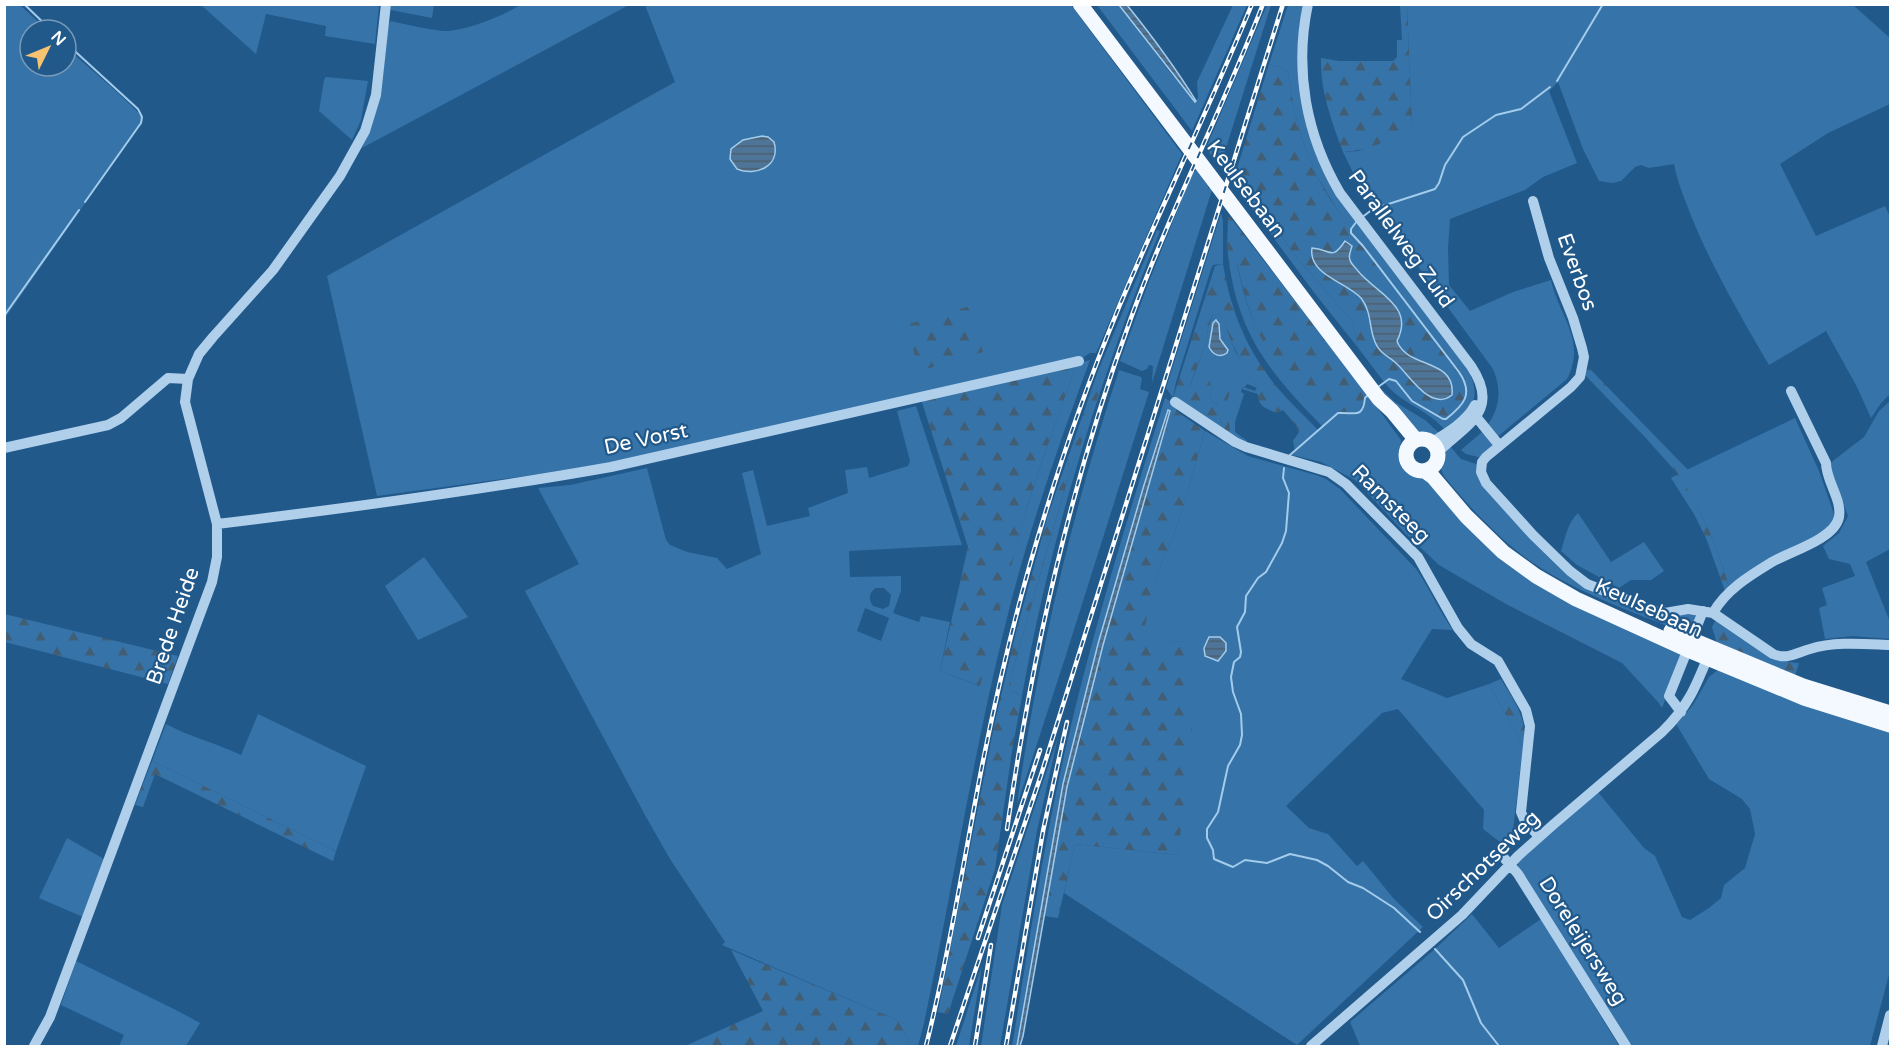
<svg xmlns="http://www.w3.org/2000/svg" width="1895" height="1051" viewBox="0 0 1895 1051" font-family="'Varela Round',sans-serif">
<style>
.green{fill:#3673a8;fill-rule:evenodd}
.forest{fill:url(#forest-firs);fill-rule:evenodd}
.water{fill:url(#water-rules);stroke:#a3ccec;stroke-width:1.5}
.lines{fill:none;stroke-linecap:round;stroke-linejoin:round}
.stream{stroke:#a3ccec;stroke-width:2}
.minor{stroke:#afcfeb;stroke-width:10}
.major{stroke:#f3f9fe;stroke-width:15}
.rail-casing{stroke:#fff;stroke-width:4.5}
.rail{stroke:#22598b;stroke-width:2;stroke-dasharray:7;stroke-linecap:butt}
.labels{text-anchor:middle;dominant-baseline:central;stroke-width:4.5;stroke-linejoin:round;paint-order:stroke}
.street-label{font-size:21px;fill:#fff;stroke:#22598b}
</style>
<defs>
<pattern id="forest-firs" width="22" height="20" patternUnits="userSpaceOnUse" patternTransform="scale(1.5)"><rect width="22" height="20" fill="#3673a8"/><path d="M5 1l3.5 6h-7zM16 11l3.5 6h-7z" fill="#425e75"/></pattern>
<pattern id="water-rules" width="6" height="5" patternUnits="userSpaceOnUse" patternTransform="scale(1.5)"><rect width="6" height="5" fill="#4e7598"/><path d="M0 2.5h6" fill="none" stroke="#4d5e6e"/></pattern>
</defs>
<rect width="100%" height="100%" fill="#22598b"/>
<path class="green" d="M4,5H20L47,30H30V66H66V47C76,57 139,109 141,117C141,119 140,123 139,126L5,318Z
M201,5H379L375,44L325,36L326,26L266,14L256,54Z
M391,5H434L432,18L391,10Z
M520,5H629L362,148L368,135L389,23L391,21C408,25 426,29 443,31C463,32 503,16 520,5Z
M645,5H1071L1182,154L1096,353H1090L1082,358L621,461L539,474L377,496L327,276L675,82Z
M1097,5H1119L1172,75L1196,101L1198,98L1197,82L1233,5H1247L1192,131Z
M1267,5H1271L1220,167L1217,163L1218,160L1216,162L1206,148Z
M1288,5H1303C1293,56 1298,107 1317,156L1468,368C1483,403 1471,409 1444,429C1427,409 1400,403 1384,382L1393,380L1399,385L1405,394L1466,379L1348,227L1316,175L1302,139L1294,110L1288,72L1283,68L1269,64Z
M1407,5H1853L1890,38V104L1828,133L1780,164L1816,236L1885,206L1890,217V394L1881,403L1871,418L1857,387L1826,331L1769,365C1740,315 1711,266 1690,213C1684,197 1677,181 1674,164L1649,168L1641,165L1635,167L1621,181L1612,183L1599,181L1583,149L1558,82L1549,91L1577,163L1543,177L1525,190L1450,219L1448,248L1449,285L1470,311L1513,292L1551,280C1559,316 1587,341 1567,379L1496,438L1486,427C1500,409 1502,390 1493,369L1360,187L1343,152L1358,151L1412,127Z
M326,77L368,81L361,120L352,140L319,111L324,80Z
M1196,170L1208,186V189L1210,187L1212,190L1152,383L1153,366L1149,365L1147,369L1142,371L1120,361L1148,284L1193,171L1195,172Z
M1237,176L1298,259L1352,321L1359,349L1316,295L1235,186Z
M1221,213L1223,221V264L1213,265L1211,269L1176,382L1173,398L1166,388Z
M1157,230L1160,231C1098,383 1051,535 1022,696L1011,690V676L1065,488L1105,374L1098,371Z
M1229,262H1237C1248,329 1278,375 1328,420C1336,413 1340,410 1352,413L1364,405L1368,395L1401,440L1400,456L1405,468L1412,474L1427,478L1489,542L1683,654L1662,708L1658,702L1622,663L1506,604L1439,565L1405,533L1355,480L1321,462L1292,455L1322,426C1271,374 1239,336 1229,262Z
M1213,314H1218L1223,319L1235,351L1257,387V388L1247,384L1245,387H1242L1241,392L1244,394L1235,422V432L1247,441L1244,444L1226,433L1223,423L1220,421L1223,411L1220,391L1217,406L1209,397L1212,388L1197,391L1190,386L1206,343L1208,328Z
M1090,360C1057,449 1026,538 1004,630C972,760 952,892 924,1023L918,1046H908L909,1040L897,1020L722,945L725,942L670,859L645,815L525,591L579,564L538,488L570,485L647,468L666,540L670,545L687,552L717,558L727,569L761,554L742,473L753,470L767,526L810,516L808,508L848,493L845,470L867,467L869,478L908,466L910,461L897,411L916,406L962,545L849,551L850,577L901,576V591L893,613L919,622L921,616L950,622L940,671L979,686L1026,510L1044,455L1074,371L1071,365ZM876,588H884L891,595L889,606L883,609L873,606C868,599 869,592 876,588ZM865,608L889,618L881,641L857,631Z
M1119,370L1141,377L1142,379L1140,389L1149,392L1066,655L1017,805C1037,659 1072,513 1119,370Z
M1379,387L1395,402L1425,420L1439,433C1416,447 1391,402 1379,387Z
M1165,398L1179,407L1176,411H1167L1143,485H1144L1098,644L1063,784L1017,1046H1012C1029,944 1044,840 1068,738C1095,623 1130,510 1165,398Z
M1890,401V549L1866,562L1890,622V639L1852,636L1825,639L1819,608L1827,605L1822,588L1855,576L1850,564L1829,559L1823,546L1839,533L1848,516L1829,465L1834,460L1864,437L1879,411Z
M1795,418L1819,471L1835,517L1830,526L1820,536L1729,587C1716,542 1703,515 1678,474Z
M1205,431L1248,456L1316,475L1326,479L1340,489L1416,569C1430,588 1438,610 1453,630L1432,629L1401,679L1447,698L1489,684L1523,746L1512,839L1508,843L1500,842L1483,829L1484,810L1398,709L1382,713L1286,806L1309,828L1328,834L1357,866L1363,861L1394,899L1423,927L1297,1045L1064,893L1075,844L1178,855L1190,641L1140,643L1159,569L1178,524Z
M1482,432L1492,444V447L1482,458L1466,454L1461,450Z
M1448,444L1461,459L1479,465V473L1561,566L1648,612L1694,615L1695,616L1692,636C1639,614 1581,595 1533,563C1499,539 1470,508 1444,476C1438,465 1441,455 1448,444Z
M1578,513L1611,562L1644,542L1664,571L1651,580H1631L1619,588L1577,565L1561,551C1565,538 1568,522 1578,513Z
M424,557L468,617L418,640L385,586Z
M1719,669L1890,728V971L1870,1046H1629L1518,866L1519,861L1598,792L1644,848L1655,856L1682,917L1690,920L1709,908L1721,898L1724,885L1745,868L1755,834L1750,809L1742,799L1709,779L1676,724L1693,705L1709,677Z
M258,714L366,766L336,851L152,761L166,724C190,737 216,743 241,755Z
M1058,737L1037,831L1000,1046H981L1002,905Z
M67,838L104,859L83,917L39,898Z
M1472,914L1499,948L1541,919L1619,1046H1360L1350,1022L1435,949Z
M76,961L176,1010L200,1023L186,1046H119L124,1035L61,1005Z
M982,965L969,1046H956Z"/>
<path class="forest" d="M1400,5H1407L1412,127C1391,141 1368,150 1343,152C1332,122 1320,91 1321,58L1339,61H1393L1397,57V40H1402Z
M1269,64L1283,68L1288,72L1294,110L1302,139L1316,175L1330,199L1351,230L1466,379L1467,405L1449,418C1435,414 1421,407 1409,398C1403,393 1400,385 1393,380L1384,382L1359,349L1352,321L1298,259L1237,176L1235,175ZM1345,241L1352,246L1349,259L1366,280L1401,349L1449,379L1453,388L1452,395L1407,376L1398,365L1388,358L1369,311L1361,298L1348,287L1327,276L1316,248L1332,254L1338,251Z
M1228,217H1230L1368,395L1359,411C1344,417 1343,406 1328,421C1274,369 1252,336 1237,262H1229L1227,247Z
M1223,264C1229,302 1242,339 1265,371C1279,393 1300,411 1318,430L1295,451L1293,441L1299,432L1295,424L1283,410L1276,413C1266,408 1258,407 1258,394L1242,389L1243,387L1255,391L1257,387C1249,374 1241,363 1235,349C1229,338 1227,323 1218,314H1213L1208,328L1206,343L1190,385L1197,391L1201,376L1209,379L1212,388L1209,397L1217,406L1222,373H1237L1220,421L1223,423L1225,420L1229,421L1230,431L1226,433L1173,398L1215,266Z
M970,306L983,352L920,371L905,325Z
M1071,365L1074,371L1044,455L1026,510L980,686L940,671L968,547L921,399Z
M1590,369L1688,470L1679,475C1703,515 1716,542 1729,587L1725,591L1706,538L1694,514L1671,478L1678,474L1644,436L1584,374L1586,370Z
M1098,371L1106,374L1065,488L1011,676V690L1022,696L1012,751L995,869L948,1014L938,1012L994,726L1016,632L1048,515Z
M1170,411H1176L1205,431L1178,524L1159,569L1141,642L1190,641L1192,732L1178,855L1075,844L1058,918L1044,916C1051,873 1058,829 1068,786C1096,659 1134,535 1170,411Z
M4,614L178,656L168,684L5,642Z
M1716,620C1738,634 1773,663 1799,663L1794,679L1718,647L1712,627Z
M1501,679C1514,701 1529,720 1523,746L1489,684Z
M152,761L336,851L333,861L155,774L143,807L135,805Z
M731,950L897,1020L909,1040L908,1046H685L763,1011Z"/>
<path class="water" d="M1119,5H1127C1152,36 1175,67 1196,101L1195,102Z
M762,136L768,137L774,142C781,166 756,177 737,169L730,159L731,149L743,140Z
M1345,241L1352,246C1351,250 1348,255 1350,260C1351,264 1356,268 1358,271C1377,294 1415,306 1397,341C1407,369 1456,358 1452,395C1431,412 1410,376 1397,364C1391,358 1381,354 1377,346C1368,331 1373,313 1361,298C1347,282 1308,275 1312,248C1331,249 1331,262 1345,241Z
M1216,320L1219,324L1220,339L1228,350L1227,353C1220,358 1213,355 1209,347L1213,323Z
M1168,410L1170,411L1103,645L1067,787L1023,1036L1020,1046H1017L1063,784L1098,644L1144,485Z
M1209,637H1220L1226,643V651L1218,661L1205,656L1204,648Z"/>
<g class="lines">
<path class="stream" d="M24,4L51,30
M66,43L138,109L142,117L141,123L85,202
M1557,81L1603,4
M1361,218L1373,209L1435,189L1439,183L1445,165L1463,137L1496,115L1521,109L1550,87
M1357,221L1351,229V233L1363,246L1459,372C1474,394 1464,405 1446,419H1443L1412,401L1396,381L1389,379L1378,387
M4,316L79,210
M1290,455L1338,413C1355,412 1363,419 1365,398L1369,394
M1284,468L1283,478L1289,493L1286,531L1282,543L1266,572L1258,578L1246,596L1245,612L1237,627L1241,652L1240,657L1234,662L1231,677L1233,692L1241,714L1242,735L1240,745L1228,766L1218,812L1207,829V838L1213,850L1214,859L1233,867L1245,860L1267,863L1290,854L1317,860L1328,866L1348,882L1363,888L1394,908L1420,932
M1435,949L1463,980L1481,1023L1499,1046"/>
<path class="minor" d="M1308,4C1294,70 1306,135 1340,193L1471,366C1501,411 1467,424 1438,452
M1533,201L1549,258L1573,318L1582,348L1584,357L1580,377L1571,387L1486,457L1482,462L1481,472L1486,483L1533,535L1570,571L1587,584L1655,611L1665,613L1688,609L1713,613L1773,654C1787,660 1796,653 1810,649C1835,641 1865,644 1890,645
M1175,402L1235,442L1246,447L1329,472L1346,484L1418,557L1458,628L1471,644L1498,661L1526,710L1530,726L1521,812L1524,819L1539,837
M1473,413L1499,445
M1432,442C1447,433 1467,421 1475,405
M4,448L108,425L121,418L168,378L188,379
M217,524C349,508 480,490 611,467L1079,361
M1713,613C1726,590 1749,576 1772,562C1789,552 1835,539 1839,517C1842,499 1826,481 1826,463L1791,391
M1681,712L1669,696L1703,611
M1504,858L1518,874L1626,1046
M34,1046L50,1017L212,582L217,557V524L185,402L188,379L199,354L213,337L273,270L340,176L365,131L376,95L386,4
M1311,1046L1462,915L1518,856L1554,824L1662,732C1688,707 1696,686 1709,654
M1882,1046L1890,1015"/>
<path class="major" d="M1080,4L1379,399L1392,411L1416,440
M1406 455a16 16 0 1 1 32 0a16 16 0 1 1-32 0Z
M1426,472L1433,477L1466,516L1503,552L1536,576L1576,599L1688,650L1804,698L1890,725
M1671,631L1803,686L1890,713"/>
<defs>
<path id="rail" d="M1007,829C1032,655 1070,484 1131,318C1170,211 1222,110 1263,4
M978,938L1040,750
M926,1046C949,954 964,859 982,766C999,681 1019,597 1045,514C1066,444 1091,375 1119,307C1162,205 1210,106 1252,4
M950,1046L1041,775L1283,4
M975,1046L991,945
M1006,1046L1043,831L1067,722"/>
</defs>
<use href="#rail" class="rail-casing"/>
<use href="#rail" class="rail"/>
</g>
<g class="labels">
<g class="street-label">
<text transform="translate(1246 189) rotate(53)">Keulsebaan</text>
<text transform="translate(1401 239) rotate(54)">Parallelweg Zuid</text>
<text transform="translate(1577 272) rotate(70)">Everbos</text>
<text transform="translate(646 439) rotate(-12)">De Vorst</text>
<text transform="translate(1391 504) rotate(45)">Ramsteeg</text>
<text transform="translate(1649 608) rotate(24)">Keulsebaan</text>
<text transform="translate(173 626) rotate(-71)">Brede Heide</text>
<text transform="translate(1483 866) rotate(-44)">Oirschotseweg</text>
<text transform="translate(1583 941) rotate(58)">Doreleijersweg</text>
</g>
</g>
<rect width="1895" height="1051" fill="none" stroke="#ffffff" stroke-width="12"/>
<g transform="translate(48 48) rotate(47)"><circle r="28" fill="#22598b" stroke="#7a9bb9" stroke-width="1.5"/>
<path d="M0-4.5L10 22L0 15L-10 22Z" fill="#f7c371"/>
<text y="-9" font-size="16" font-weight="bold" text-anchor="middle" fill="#ffffff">N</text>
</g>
</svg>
